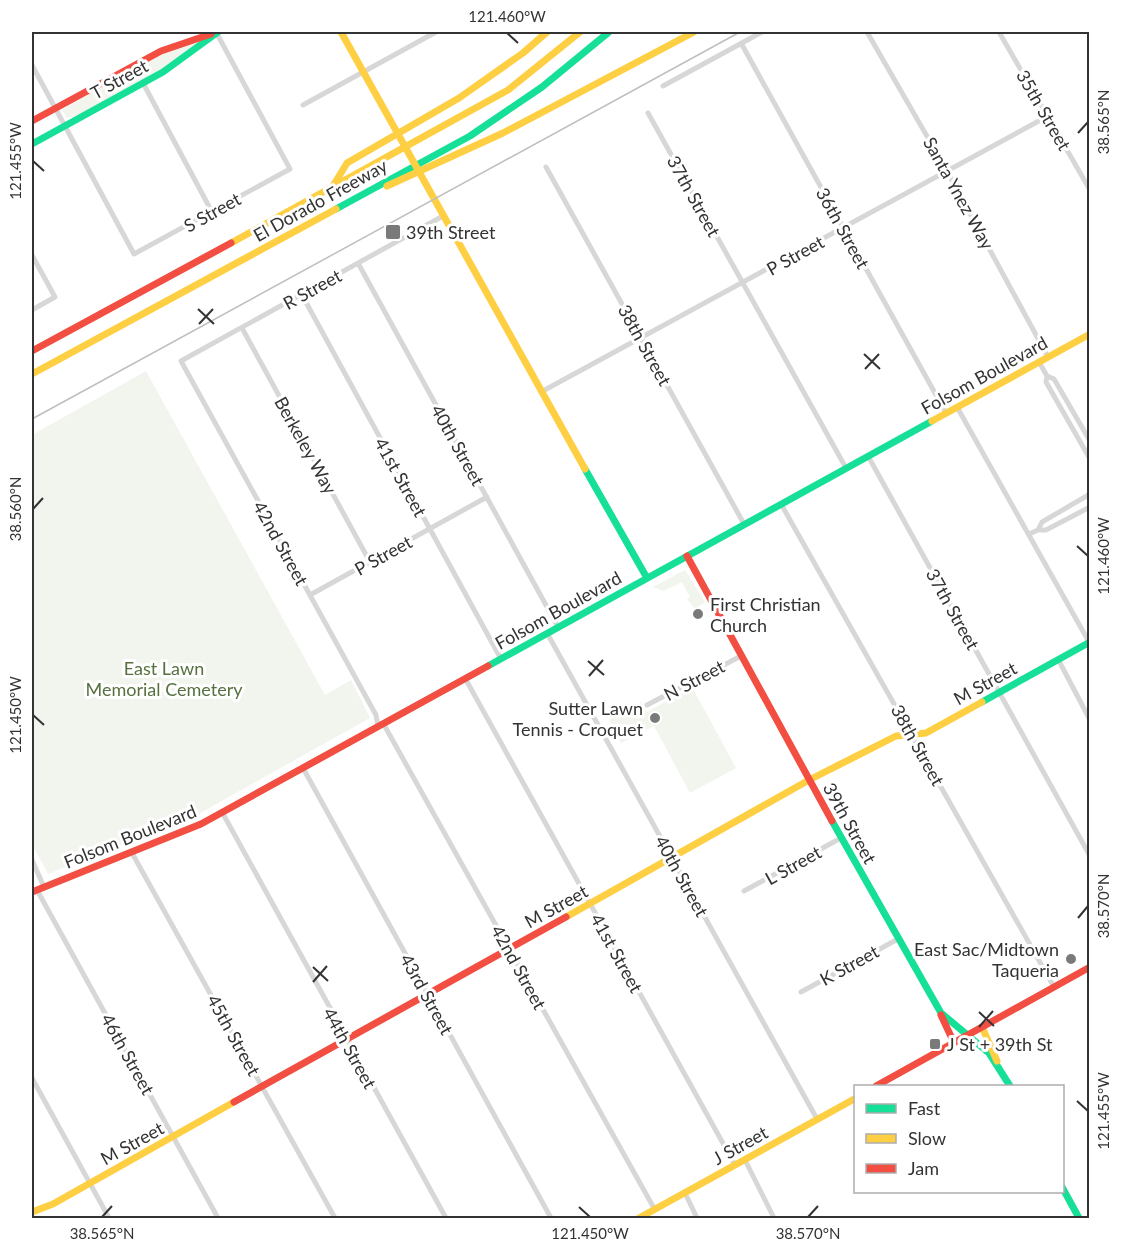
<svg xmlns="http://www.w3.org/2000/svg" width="1121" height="1250" viewBox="0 0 1121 1250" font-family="Lato,sans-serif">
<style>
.green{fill:#f1f5ed}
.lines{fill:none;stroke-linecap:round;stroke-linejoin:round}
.street{stroke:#d7d7d7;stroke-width:5}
.fast{stroke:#16e098;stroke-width:7}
.slow{stroke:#ffcf43;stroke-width:7}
.jam{stroke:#f24e42;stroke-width:7}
.tram{stroke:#bebebe;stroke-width:1.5}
.ticks{fill:none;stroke:#333;stroke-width:2}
.poi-dot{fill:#7a7a7a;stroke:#fff;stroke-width:2}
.labels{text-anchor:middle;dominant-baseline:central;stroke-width:6;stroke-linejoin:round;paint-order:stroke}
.street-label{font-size:18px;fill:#333;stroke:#fff}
.poi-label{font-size:18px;fill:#333;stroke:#fff;text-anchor:start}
.park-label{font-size:18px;fill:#56703f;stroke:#fff}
.neatline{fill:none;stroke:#333;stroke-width:2}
.ticks-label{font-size:15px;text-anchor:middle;fill:#333}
</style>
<rect width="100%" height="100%" fill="#fff"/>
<path class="green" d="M207,36L175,61L79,115L67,118L62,110L151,58Z
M146,371L325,695L351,680L370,718L193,817L48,874L32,844V435Z
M685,570L705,602L695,609L687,599L690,597L682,582L663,591L653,587Z
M692,687L736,768L690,793L654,726L621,743L609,720L641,702L647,712Z"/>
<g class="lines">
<path class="street" d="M867,32L947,171L1048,357
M999,32L1090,190
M741,43L946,413
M32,65L134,254L290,169L216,32
M143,83L212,212
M663,86L762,32
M303,105L436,32
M648,113L846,468
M546,167L744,524
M32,255L55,297L32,310
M358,263L558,627
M302,295L501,659
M242,328L370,562
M1039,362L1047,376L1054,379L1090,441
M1047,376L1046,382L1090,459
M541,392L1048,116
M957,407L1089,642
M868,456L1090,856
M781,504L1054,987
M1038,530L1042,522L1090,494
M1029,534L1038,530H1046L1090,507
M310,595L487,497
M547,633L817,1119
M1058,659L1090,720
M465,678L735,1165
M647,705L741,656
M383,723L655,1210
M378,726L376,715L181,361L443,216
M303,768L551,1218
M222,812L446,1218
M132,853L335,1218
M32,860L44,887
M37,890L218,1218
M744,891L841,838
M801,992L898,939
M32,1078L109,1218
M745,1160L774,1218
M685,1193L697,1218"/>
<path class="fast" d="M32,144L163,72L218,32
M336,209L470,136L542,87L609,32
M585,469L647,578
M488,666L932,421
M982,702L1090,642
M832,821L941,1013L989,1053L1010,1086
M1062,1187L1079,1218"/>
<path class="slow" d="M341,32L585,469
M333,186L347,163L459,98L523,53L547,32
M387,186L503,133L694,32
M231,243L508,90L580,32
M32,374L336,209
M932,421L1090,334
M566,917L809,780L896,736L926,733L982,702
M982,1027L997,1061
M32,1212L53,1204L234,1102
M639,1218L856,1098"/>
<path class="jam" d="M32,121L161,51L211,34
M32,351L231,243
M687,556L832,821
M32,892L201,824L488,666
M941,1015L954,1043
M876,1086L1090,967
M234,1102L566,917"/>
<path class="tram" d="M32,419L740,32"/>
</g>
<path class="ticks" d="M507,33L518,43M1078,133L1088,122M33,161L44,171M198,309L214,324M199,324L213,309M864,354L880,369M865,369L879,354M33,509L43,498M1077,546L1088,556M588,661L604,675M589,676L603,660M33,715L44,725M1078,918L1088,906M313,967L328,981M313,982L327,966M979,1012L994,1026M979,1027L993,1011M1077,1101L1088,1111M579,1207L590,1217M102,1217L112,1206M808,1217L818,1206"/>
<g class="poi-dot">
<rect x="385" y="224" width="16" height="16" rx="3"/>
<circle cx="698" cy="614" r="6"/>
<circle cx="655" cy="718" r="6"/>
<circle cx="1071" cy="959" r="6"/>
<rect x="929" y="1038" width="12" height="12" rx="3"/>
</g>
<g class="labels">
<g class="street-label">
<text transform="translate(119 79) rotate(-29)">T Street</text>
<text transform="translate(1044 110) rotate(60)">35th Street</text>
<text transform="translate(959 193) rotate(61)">Santa Ynez Way</text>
<text transform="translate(694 196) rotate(61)">37th Street</text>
<text transform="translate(320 200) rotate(-29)">El Dorado Freeway</text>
<text transform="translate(212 212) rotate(-29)">S Street</text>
<text transform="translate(843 228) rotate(61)">36th Street</text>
<text transform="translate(795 255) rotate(-29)">P Street</text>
<text transform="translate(312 289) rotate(-29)">R Street</text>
<text transform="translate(645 345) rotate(61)">38th Street</text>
<text transform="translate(984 375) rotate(-29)">Folsom Boulevard</text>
<text transform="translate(306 445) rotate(61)">Berkeley Way</text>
<text transform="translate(458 445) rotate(61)">40th Street</text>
<text transform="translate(401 477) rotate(61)">41st Street</text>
<text transform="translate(281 543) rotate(61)">42nd Street</text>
<text transform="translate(383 555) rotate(-29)">P Street</text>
<text transform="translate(953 609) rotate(61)">37th Street</text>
<text transform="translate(558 610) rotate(-29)">Folsom Boulevard</text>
<text transform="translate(694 680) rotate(-28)">N Street</text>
<text transform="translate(985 683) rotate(-29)">M Street</text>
<text transform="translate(918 745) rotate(61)">38th Street</text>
<text transform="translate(850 823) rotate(61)">39th Street</text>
<text transform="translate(130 836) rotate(-22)">Folsom Boulevard</text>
<text transform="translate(793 865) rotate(-29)">L Street</text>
<text transform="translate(682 876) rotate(61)">40th Street</text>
<text transform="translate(556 906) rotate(-29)">M Street</text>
<text transform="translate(617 953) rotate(61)">41st Street</text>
<text transform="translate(849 965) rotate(-29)">K Street</text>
<text transform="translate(519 967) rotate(61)">42nd Street</text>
<text transform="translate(427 994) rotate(61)">43rd Street</text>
<text transform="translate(234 1035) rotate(61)">45th Street</text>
<text transform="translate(350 1048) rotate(61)">44th Street</text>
<text transform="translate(128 1054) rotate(61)">46th Street</text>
<text transform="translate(132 1143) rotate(-29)">M Street</text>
<text transform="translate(740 1145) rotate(-29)">J Street</text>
</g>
<g class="poi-label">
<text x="406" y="232">39th Street</text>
<text x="710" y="604">First Christian<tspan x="710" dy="21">Church</tspan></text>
<text x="643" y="708" text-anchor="end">Sutter Lawn<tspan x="643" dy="21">Tennis - Croquet</tspan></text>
<text x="1059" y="949" text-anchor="end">East Sac/Midtown<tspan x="1059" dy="21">Taqueria</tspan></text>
<text x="947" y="1044">J St + 39th St</text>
</g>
<g class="park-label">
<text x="164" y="668">East Lawn<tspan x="164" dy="21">Memorial Cemetery</tspan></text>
</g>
</g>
<rect width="1121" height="1250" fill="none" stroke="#ffffff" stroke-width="66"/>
<rect x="854" y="1085" width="210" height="108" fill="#ffffff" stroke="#adadad" stroke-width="1.5"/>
<rect x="866" y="1104" width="30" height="9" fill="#16e098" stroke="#adadad" stroke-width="1.5"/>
<text x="908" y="1115" font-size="18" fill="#333333">Fast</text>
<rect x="866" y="1134" width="30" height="9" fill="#ffcf43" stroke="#adadad" stroke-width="1.5"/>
<text x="908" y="1145" font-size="18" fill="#333333">Slow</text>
<rect x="866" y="1164" width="30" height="9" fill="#f24e42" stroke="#adadad" stroke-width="1.5"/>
<text x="908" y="1175" font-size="18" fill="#333333">Jam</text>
<rect x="33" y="33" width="1055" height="1184" class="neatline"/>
<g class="ticks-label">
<text x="507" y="22">121.460°W</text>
<text transform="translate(1104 122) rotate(-90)" y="5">38.565°N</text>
<text transform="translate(16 161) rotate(-90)" y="5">121.455°W</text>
<text transform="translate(16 509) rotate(-90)" y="5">38.560°N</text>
<text transform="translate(1104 556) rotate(-90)" y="5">121.460°W</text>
<text transform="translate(16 715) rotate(-90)" y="5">121.450°W</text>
<text transform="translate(1104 906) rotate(-90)" y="5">38.570°N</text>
<text transform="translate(1104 1111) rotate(-90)" y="5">121.455°W</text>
<text x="102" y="1239">38.565°N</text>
<text x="590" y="1239">121.450°W</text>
<text x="808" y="1239">38.570°N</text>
</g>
</svg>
